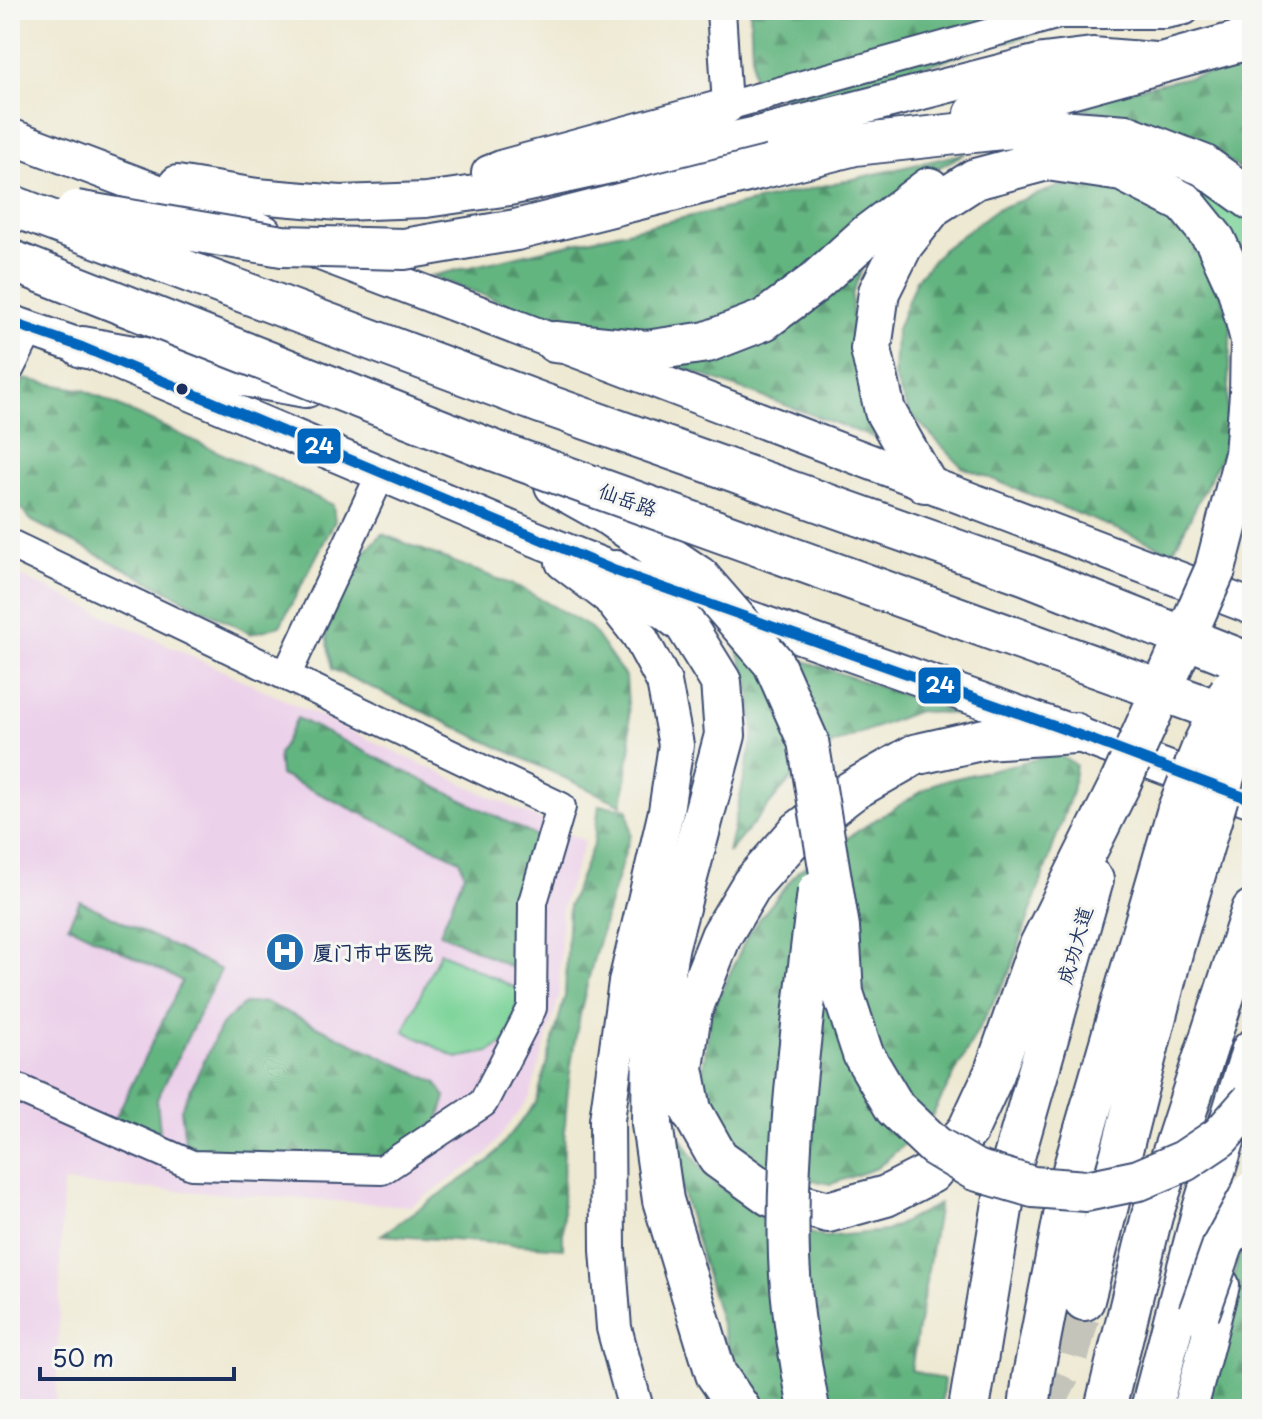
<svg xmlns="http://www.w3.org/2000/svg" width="1262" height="1419" viewBox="0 0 1262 1419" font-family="'Playpen Sans','LXGW WenKai TC',sans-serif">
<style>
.built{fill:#ecd1ea}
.green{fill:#7ad398;stroke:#4a817b;stroke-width:2}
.forest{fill:url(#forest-firs);stroke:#3f726f;stroke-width:2}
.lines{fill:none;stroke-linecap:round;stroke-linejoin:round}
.highway-tunnel{stroke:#c4c4bb;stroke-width:40;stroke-dasharray:40 20;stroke-linecap:butt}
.minor-casing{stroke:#3b4b6f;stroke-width:32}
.major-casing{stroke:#3b4b6f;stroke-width:38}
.highway-casing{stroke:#3b4b6f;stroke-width:44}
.minor{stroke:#fff;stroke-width:28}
.major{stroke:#fff;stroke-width:34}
.highway{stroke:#fff;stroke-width:40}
.highway-bridge-casing{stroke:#3b4b6f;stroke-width:44;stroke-linecap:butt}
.highway-bridge{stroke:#fff;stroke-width:40}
.bus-1-casing{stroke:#f6f6f2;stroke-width:16}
.bus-1{stroke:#0065bd;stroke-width:10}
.bus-dot{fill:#1b2f5e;stroke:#f6f6f2;stroke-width:3}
.labels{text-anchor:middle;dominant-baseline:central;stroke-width:6;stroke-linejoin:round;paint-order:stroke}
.street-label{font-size:20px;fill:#1b2f5e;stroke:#f6f6f2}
.poi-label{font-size:20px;font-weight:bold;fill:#1b2f5e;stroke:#f6f6f2;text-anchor:start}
.line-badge{stroke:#f6f6f2;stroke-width:3}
.badge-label{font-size:22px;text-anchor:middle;font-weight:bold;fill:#fff}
</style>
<defs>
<pattern id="forest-firs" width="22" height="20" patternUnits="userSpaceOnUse" patternTransform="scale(2)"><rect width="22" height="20" fill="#63b580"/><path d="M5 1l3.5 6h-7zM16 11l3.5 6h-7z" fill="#51946c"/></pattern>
</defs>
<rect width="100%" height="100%" fill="#f6f6f2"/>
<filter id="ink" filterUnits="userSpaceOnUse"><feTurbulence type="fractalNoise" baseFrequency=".0125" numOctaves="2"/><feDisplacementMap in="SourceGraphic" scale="16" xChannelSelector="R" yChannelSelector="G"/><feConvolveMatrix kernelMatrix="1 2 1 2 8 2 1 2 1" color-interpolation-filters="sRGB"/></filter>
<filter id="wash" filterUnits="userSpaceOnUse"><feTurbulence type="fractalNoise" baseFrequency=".006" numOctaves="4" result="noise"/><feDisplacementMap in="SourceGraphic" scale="32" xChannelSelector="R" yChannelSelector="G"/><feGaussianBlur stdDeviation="1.8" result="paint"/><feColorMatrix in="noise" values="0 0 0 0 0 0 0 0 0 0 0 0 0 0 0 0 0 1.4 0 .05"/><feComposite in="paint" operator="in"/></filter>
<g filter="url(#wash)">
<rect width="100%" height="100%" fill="#eee9d2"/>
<path class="built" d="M10,571L585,841L562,907L559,997L530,1097L486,1155L411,1206L63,1183L56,1409H10Z"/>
<path class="green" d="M1126,156L1200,182L1252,217V282Z
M440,952L522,991L525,1001L508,1040L489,1052L457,1058L404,1031Z"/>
<path class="forest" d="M750,10H1116L796,104L753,78Z
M1252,64V177L1198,141L1127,116L1057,105Z
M966,153L911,182L877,230L852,295L853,359L875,438L431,276Z
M1060,186L1118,189L1177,222L1212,261L1231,326L1225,449L1173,552L962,467L909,412L894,377L896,332L916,280L942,250L997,209Z
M24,379L84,390L333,505L335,521L280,626L251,634L32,521L10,496V408Z
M382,534L521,588L591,628L626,678L631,745L622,805L332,669L326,633L352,566Z
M732,636L958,714L918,711L833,744L793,777L728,853L754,732L749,682Z
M297,718L540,838L521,972L440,933L464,874L460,860L280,775L278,755Z
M1057,754L1076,765L1072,792L1010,971L928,1123L877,1168L831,1184L762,1170L724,1135L702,1075L711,1014L749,932L798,871L870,823L936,783Z
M599,805L628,809L631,833C609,907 584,981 572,1058C562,1121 563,1184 563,1248L381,1235L489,1161L536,1103L565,996L569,905L594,843Z
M80,901L221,970L157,1099L161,1143L114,1121L182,981L68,925Z
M265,1002L436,1082L446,1097L439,1120L380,1163L195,1155L185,1142L181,1109L221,1025L244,1004Z
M674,1128L709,1179L767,1221L824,1237L886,1231L939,1204L911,1370L944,1380L941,1409H754L738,1382L683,1194Z
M1252,1210V1409H1203L1242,1240Z"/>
</g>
<g filter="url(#ink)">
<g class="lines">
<path class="highway-tunnel" d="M1042,1409L1068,1359L1084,1300"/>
<defs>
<path id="minor" d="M721,10L727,106L1059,14H1165L1185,10
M10,368L30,329
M10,544L561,807L533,902L532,1008L483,1103L382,1170L192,1165L10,1085
M286,676L381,474"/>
<path id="major" d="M10,136L264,232
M489,173L504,167L727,106
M177,183L257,196L340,203L426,200L510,188L761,133L1043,61L1092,55L1155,60
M318,252L1252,607
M10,322L82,347L531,537L616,571L1074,733L1252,800
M563,562L609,597L639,635L664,682L676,745L666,811L626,982L607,1120L608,1250L614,1328L636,1409
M1190,1409L1222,1285"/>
<path id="highway" d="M975,114L1252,38
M1030,142L1126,135
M771,166L855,145L1020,127L1126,135L1203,165L1252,200
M555,342L646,351L707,342L764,320L814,283L868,234L929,188
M82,347L306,387
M925,482L885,411L871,349L879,292L903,244L933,206L975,179L1047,160L1122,171L1185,203L1215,240L1238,290L1251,340L1250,394L1245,454L1215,570
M555,485L607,514L699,577
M616,571L685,624L721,682L725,735L669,945L653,1034L652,1124L663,1200L716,1374L740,1409
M1074,733L985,739L914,755L853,790L798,832L752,884L721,936L691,1012L683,1068L691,1110L718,1158L771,1196L828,1212L886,1196L931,1173L968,1130L994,1074L1037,951L1120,784
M1084,1300L1173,949L1211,820
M969,1409L1006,1185L1093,880
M1029,1409L1033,1376L1073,1170L1178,809
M1105,1409L1152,1216L1252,910
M1151,1409L1203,1209L1252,1050"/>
</defs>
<use href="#minor" class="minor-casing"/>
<use href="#major" class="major-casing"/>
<use href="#highway" class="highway-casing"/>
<use href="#minor" class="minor"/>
<use href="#major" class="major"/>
<use href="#highway" class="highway"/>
<defs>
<path id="highway-bridge" d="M10,205L541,403L1027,575L1252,664
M76,211L282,246L404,249L516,230L771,166
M10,260L492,450L1252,723
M699,577L773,662L808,741L839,927L843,993L863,1054L895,1108L935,1146L975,1170L1033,1187L1086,1191L1139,1180L1184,1161L1220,1137L1252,1101
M1120,784L1215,570
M1178,809L1204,743L1231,689
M1211,820L1249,694
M1199,1313L1223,1245L1252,1192
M809,1409C800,1359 791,1308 789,1257C785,1135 804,1012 818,891"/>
</defs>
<use href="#highway-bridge" class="highway-bridge-casing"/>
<use href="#highway-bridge" class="highway-bridge"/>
<defs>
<path id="bus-1" d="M10,322L82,347L616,571L1074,733L1252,800"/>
</defs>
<use href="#bus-1" class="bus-1-casing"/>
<use href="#bus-1" class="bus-1"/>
</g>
</g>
<defs>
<symbol id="hospital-disc" viewBox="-11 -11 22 22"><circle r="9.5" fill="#1f6fb2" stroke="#f6f6f2"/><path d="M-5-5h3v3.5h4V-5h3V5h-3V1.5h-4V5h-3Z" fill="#fff"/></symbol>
</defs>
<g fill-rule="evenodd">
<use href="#hospital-disc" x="263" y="930" width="44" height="44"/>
</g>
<circle class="bus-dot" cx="182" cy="389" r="7"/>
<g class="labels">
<g class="street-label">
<text transform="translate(628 499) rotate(20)">仙岳路</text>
<text transform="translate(1074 945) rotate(-74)">成功大道</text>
</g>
<g class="poi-label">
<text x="313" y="952">厦门市中医院</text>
</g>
</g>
<g class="line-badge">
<rect x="296" y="427" width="46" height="38" rx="8" fill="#0065bd"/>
<rect x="917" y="666" width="45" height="39" rx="8" fill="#0065bd"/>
</g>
<g class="badge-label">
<text x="319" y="454">24</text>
<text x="940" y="693">24</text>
</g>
<rect width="1262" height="1419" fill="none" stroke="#f6f6f2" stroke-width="40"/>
<path d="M40 1367v12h194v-12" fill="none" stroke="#1b2f5e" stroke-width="4"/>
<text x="52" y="1367" font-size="24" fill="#1b2f5e" stroke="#f6f6f2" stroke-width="6" paint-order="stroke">50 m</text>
</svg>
